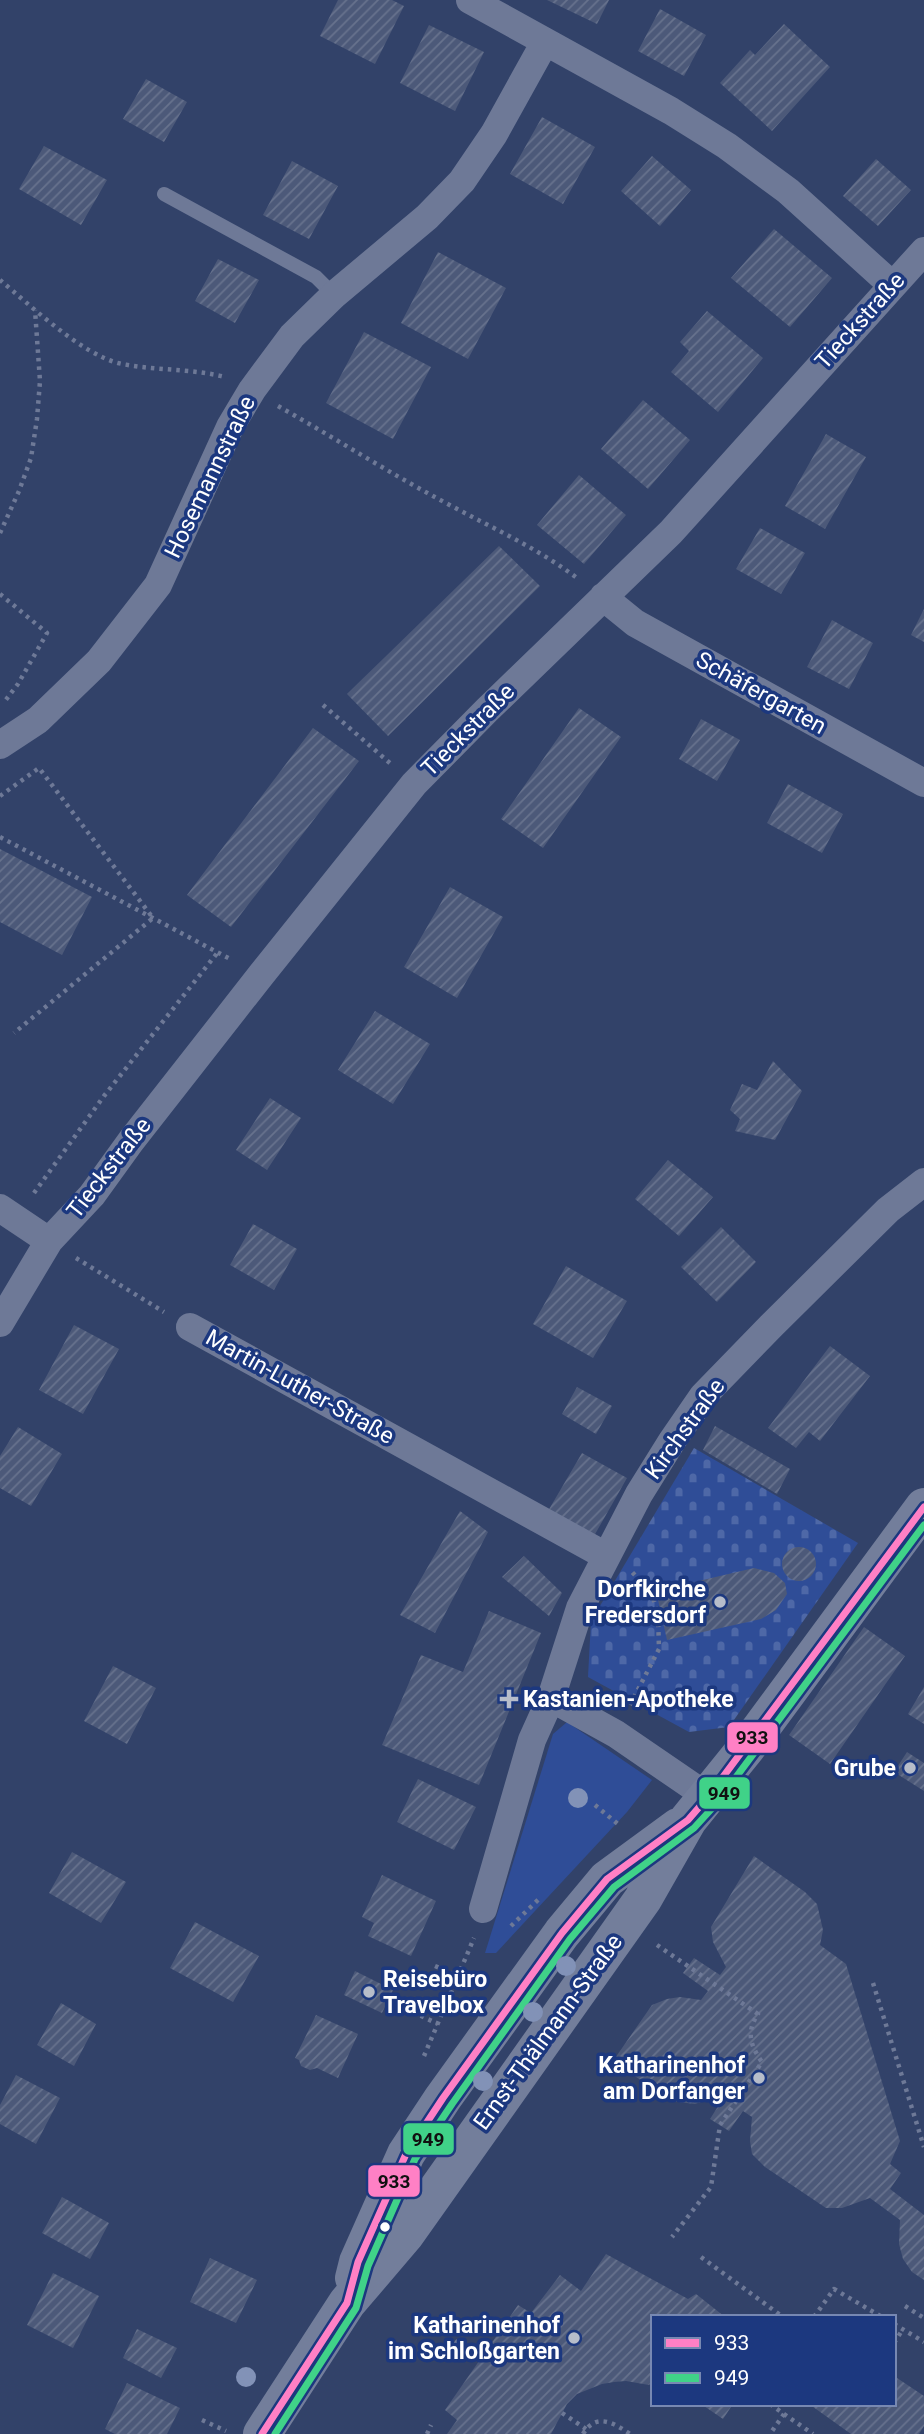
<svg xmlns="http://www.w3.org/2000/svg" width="924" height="2434" viewBox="0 0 924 2434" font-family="Roboto,sans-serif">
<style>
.green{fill:#2f4d97}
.cemetery{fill:url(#cemetery-stones)}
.building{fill:url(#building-hatch)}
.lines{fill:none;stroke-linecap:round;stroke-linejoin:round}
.path{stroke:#6e7997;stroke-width:4.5;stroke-dasharray:3.5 5;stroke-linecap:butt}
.lane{stroke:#6e7997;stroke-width:14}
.street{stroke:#6e7997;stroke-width:28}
.secondary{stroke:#737e9b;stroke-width:38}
.bus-1-casing{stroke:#1c387f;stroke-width:12}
.bus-2-casing{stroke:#1c387f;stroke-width:12}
.bus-1{stroke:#ff80c5;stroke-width:7}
.bus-2{stroke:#40d288;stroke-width:7}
.tree{fill:#8292b7}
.poi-dot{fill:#b7bdca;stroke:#1c387f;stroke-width:2.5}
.bus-dot{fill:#fff;stroke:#1c387f;stroke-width:2.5}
.labels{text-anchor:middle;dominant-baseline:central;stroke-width:7;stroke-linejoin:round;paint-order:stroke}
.street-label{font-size:23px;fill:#fff;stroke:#1c387f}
.poi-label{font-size:23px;font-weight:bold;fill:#fff;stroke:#1c387f;text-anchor:end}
.line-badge{stroke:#1c387f;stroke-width:2.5}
.pale-badge-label{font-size:19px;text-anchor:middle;font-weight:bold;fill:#111}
</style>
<defs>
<pattern id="cemetery-stones" width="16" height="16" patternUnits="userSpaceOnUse" patternTransform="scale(1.75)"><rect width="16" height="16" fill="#2f4d97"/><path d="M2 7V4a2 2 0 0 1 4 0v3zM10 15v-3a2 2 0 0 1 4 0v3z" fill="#4e68a7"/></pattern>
<pattern id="building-hatch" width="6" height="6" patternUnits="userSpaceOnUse" patternTransform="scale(1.75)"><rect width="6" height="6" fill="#4c5979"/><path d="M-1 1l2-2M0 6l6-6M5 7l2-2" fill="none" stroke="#67728d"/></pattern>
</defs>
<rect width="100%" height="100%" fill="#324269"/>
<path class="green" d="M567,1722L652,1780L627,1812L496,1953H485L553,1734Z"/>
<path class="cemetery" d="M694,1448L858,1543L729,1727L689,1732L588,1677L591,1621Z"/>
<path class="building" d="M338,0H392L404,6L375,64L320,36Z
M547,0H609L597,24Z
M660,9L706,35L684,76L638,51Z
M784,24L830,67L772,131L720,83L750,50L755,55Z
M429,25L484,52L455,111L400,83Z
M146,79L187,102L164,142L123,119Z
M542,117L595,147L563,204L510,174Z
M44,146L107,180L81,225L19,189Z
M652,156L691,190L660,226L621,191Z
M876,159L911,190L878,226L843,196Z
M292,161L338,186L309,239L263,215Z
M774,229L832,278L790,327L731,278Z
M438,252L506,288L468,359L401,323Z
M218,259L259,280L235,323L195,301Z
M707,311L763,358L718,412L671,372L689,351L680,342Z
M364,332L431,367L393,439L326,403Z
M643,400L690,440L648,489L601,449Z
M826,434L866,457L825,529L785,506Z
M579,475L626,515L584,564L537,525Z
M760,528L805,553L781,594L736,569Z
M499,546L540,586L388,736L347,694Z
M924,609V642L911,635Z
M832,620L873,643L849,689L807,667Z
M579,708L621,737L543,848L501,819Z
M701,719L740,740L717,781L679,759Z
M313,728L359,761L231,927L187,895Z
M788,784L843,814L822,853L767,823Z
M0,849L92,897L62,955L0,922Z
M450,887L503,917L457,998L404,967Z
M375,1011L430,1044L393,1104L338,1070Z
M773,1061L802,1091L775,1140L735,1131L740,1119L730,1110L742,1084L757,1090Z
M270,1098L301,1118L267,1170L236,1150Z
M668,1160L713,1197L679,1236L635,1199Z
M253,1224L297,1249L274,1290L230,1265Z
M721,1227L756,1262L717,1302L681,1267Z
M566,1266L627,1301L593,1358L533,1324Z
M74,1325L119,1349L83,1414L39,1390Z
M830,1346L870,1376L820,1441L809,1432L796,1448L768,1428Z
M577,1387L612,1406L596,1434L562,1414Z
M715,1426L790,1469L777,1494L703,1450Z
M18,1427L62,1454L31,1506L0,1488V1456Z
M582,1453L627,1478L594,1536L548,1511Z
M460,1511L488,1532L435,1633L400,1615Z
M782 1564a17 17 0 1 1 34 0a17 17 0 1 1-34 0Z
M524,1556L562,1593L549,1616L502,1577Z
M754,1568L774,1573L785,1583L787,1594L776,1610L761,1619L667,1640L656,1591Z
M489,1611L541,1633L479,1785L382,1745L421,1655L463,1672Z
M864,1627L905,1656L830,1764L789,1735Z
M113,1666L156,1688L127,1744L84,1721Z
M924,1687V1724L908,1714Z
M907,1752L924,1763V1791L894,1772Z
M418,1779L476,1807L454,1850L397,1822Z
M72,1852L126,1882L101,1923L49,1893Z
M754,1856L805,1892L817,1904L823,1930L820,1945L846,1964L900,2141L890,2164L901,2173L890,2189L924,2215V2280L912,2272L903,2259L899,2244L900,2220L870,2198L842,2208H826L765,2167L752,2154L750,2141L752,2117L743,2111L729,2131L710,2119L724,2097L721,2095L695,2104L671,2101L613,2061L652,2005L667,1999L680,1997L701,2000L708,1991L683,1973L694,1958L720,1975L726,1967L713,1942L711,1927Z
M382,1875L436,1901L411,1956L368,1936L374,1923L362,1917Z
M195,1922L259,1956L233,2002L170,1968Z
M355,1971L393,1990L382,2013L344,1995Z
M61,2003L96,2024L74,2066L37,2045Z
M316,2015L358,2034L338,2078L317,2068L310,2070L301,2066L299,2060L295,2058Z
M16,2075L60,2098L36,2144L0,2124V2105Z
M62,2197L109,2223L90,2259L42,2233Z
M606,2254L688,2299L696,2294L725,2317H653V2381L649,2385L626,2381L614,2382L602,2384L577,2394L567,2404L551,2434H447L457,2420L445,2410L518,2305L531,2313L560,2275L581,2291Z
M210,2258L257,2280L236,2323L190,2302Z
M53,2273L99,2296L73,2348L27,2325Z
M137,2329L177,2348L161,2378L123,2358Z
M894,2376L924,2396V2426L919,2434H851L809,2404H894Z
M127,2383L180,2408L167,2434H115L105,2429Z
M701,2404H733L723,2419Z"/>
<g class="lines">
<path class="path" d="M0,280C30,305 80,353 118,363C153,371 190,368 225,377
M278,406C335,438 389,473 446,503C492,528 534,546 577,578
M0,533L19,491L31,458L37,419L40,381L35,310
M0,594L47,633L18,684L5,701
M323,705L391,764
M0,796L39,768L153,918L14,1033
M0,837L232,960
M34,1193L104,1096L218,952
M76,1258L164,1312
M630,1705L659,1649L658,1615L652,1594L632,1572
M595,1805L619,1825
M511,1926L540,1898
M657,1945L758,2014C746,2032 750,2045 762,2062L720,2125L711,2187L672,2237
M435,1966L458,1976
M873,1983L924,2147
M413,2012L438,2024
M424,2056L474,1938
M701,2257L783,2317
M905,2306L924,2318
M814,2317L834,2289L882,2317
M894,2324L924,2342
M455,2341L481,2359
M894,2343L903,2329
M770,2404L784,2414L770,2434
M562,2413L586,2429
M784,2414L813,2434
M202,2420L226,2431
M427,2434L431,2425
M583,2434C596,2412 614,2423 630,2434"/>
<path class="lane" d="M164,194L316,277L334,295"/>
<path class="street" d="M470,0L671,111L727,146L788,191L892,285
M603,597L635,623L924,783
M0,745L38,720L99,661L158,585L230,427L252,390L292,336L334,295L427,217L462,181L494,134L545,42
M0,1208L49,1241
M0,1323L49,1241L92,1195L131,1141L261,975L414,784L487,710L671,532L924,251
M190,1327L606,1556
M551,1698L616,1734L708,1797
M483,1909L532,1740L551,1698L580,1608L639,1494L672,1441L703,1396L771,1326L888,1210L924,1182"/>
<path class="secondary" d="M354,2278L358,2262L406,2154L443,2098L562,1933L607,1879L678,1827
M262,2434L347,2303L405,2235L643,1899L688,1820L747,1747L924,1507"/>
<defs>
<path id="bus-1" d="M262,2434L347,2303L358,2262L406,2154L443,2098L562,1933L607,1879L688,1820L708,1797L924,1507"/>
<path id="bus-2" d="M275,2434L356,2308L368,2266L415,2159L452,2104L570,1939L614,1887L694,1828L716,1804L924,1525"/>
</defs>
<use href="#bus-1" class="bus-1-casing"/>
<use href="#bus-2" class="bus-2-casing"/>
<use href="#bus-1" class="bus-1"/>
<use href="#bus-2" class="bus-2"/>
</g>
<g class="tree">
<circle cx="578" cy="1798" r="10"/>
<circle cx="566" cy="1966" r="10"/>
<circle cx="533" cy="2012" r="10"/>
<circle cx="483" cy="2081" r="10"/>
<circle cx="246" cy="2377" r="10"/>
</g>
<g class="poi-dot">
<circle cx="720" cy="1602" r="7"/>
<path d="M505.5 1688.5h7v7h7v7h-7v7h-7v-7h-7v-7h7z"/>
<circle cx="910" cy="1768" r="7"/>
<circle cx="369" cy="1992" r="7"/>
<circle cx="759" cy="2078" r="7"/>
<circle cx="574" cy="2338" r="7"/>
</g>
<circle class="bus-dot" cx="385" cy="2227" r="6"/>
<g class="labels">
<g class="street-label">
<text transform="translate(860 321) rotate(-48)">Tieckstraße</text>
<text transform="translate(210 477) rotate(-64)">Hosemannstraße</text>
<text transform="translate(761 693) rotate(29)">Schäfergarten</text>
<text transform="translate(468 730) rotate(-45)">Tieckstraße</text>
<text transform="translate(109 1168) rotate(-52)">Tieckstraße</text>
<text transform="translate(300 1387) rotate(29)">Martin-Luther-Straße</text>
<text transform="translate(685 1429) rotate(-54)">Kirchstraße</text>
<text transform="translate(548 2032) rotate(-54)">Ernst-Thälmann-Straße</text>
</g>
<g class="poi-label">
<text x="706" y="1589">Dorfkirche<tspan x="706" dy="26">Fredersdorf</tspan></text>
<text x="523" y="1699" text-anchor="start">Kastanien-Apotheke</text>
<text x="896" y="1768">Grube</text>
<text x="383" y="1979" text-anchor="start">Reisebüro<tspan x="383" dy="26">Travelbox</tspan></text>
<text x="745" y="2065">Katharinenhof<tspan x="745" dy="26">am Dorfanger</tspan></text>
<text x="560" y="2325">Katharinenhof<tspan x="560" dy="26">im Schloßgarten</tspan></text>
</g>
</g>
<g class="line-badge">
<rect x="726" y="1721" width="53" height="33" rx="7" fill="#ff80c5"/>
<rect x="698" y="1776" width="53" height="34" rx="7" fill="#40d288"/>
<rect x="402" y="2122" width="53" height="34" rx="7" fill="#40d288"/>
<rect x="367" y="2164" width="54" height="34" rx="7" fill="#ff80c5"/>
</g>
<g class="pale-badge-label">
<text x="752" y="1744">933</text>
<text x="724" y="1800">949</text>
<text x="428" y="2146">949</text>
<text x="394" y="2188">933</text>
</g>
<rect x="651" y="2315" width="245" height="91" fill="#1c387f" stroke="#7788b2" stroke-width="2"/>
<rect x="665" y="2338" width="35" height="10" fill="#ff80c5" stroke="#7788b2" stroke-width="2"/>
<text x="714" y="2350" font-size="21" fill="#ffffff">933</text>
<rect x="665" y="2373" width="35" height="10" fill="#40d288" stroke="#7788b2" stroke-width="2"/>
<text x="714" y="2385" font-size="21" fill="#ffffff">949</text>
</svg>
